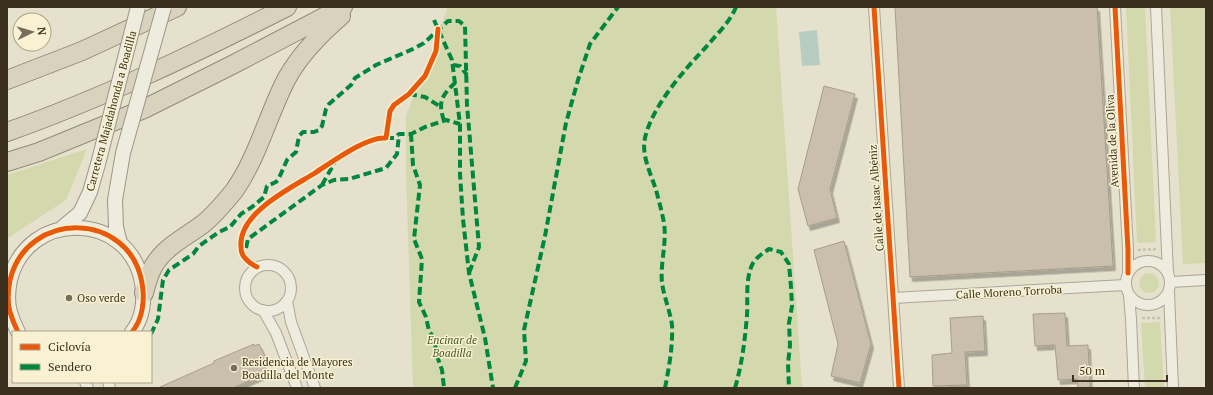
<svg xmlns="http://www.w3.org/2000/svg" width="1213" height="395" viewBox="0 0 1213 395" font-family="'PT Serif',serif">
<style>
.green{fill:#d3d8ad}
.water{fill:#b8cdc2}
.building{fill:#cabfad;stroke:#a79d8b;filter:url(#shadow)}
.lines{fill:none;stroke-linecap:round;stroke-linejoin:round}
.street-casing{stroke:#aba696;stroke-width:12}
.secondary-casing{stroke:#9b9585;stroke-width:16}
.highway-casing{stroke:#918b7c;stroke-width:20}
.path{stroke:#c7c2b5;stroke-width:2.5;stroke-dasharray:3 2;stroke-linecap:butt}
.street{stroke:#eeebdf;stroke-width:10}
.secondary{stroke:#eeebdf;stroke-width:14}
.highway{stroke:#d9d2bd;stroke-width:18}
.secondary-bridge-casing{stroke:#9b9585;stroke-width:16;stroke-linecap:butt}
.secondary-bridge{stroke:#eeebdf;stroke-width:14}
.quiet{stroke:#00873e;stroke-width:4;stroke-dasharray:8 4;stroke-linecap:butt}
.cycleway-casing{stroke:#f8f1d2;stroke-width:8}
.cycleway{stroke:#e8590c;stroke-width:5}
.poi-dot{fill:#776d5a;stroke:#f8f1d2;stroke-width:1.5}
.labels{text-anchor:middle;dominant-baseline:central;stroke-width:3;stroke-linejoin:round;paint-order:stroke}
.street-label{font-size:11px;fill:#3b2f1d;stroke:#f8f1d2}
.poi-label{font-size:11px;fill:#3b2f1d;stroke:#f8f1d2;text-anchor:start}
.park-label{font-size:11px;font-style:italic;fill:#455922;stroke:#f8f1d2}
</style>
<defs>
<filter id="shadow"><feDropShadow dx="2.5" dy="4.5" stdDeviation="0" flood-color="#0004"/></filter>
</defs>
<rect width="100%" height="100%" fill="#e6e1cc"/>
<path class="green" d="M448,7H776L802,388H413L406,174V116Z
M1126,7H1145L1156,242L1137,243Z
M1170,7H1206V263L1183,264Z
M87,149L66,200L8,238L7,240V175Z
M1139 283a10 10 0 1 1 20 0a10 10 0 1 1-20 0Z
M1160,322L1164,388H1145L1141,323Z"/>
<path class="water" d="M817,30L820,65L802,66L799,32Z"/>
<path class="building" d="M895,7H1097L1113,266L910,277Z
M824,86L855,94L830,189L837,218L808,226L798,189Z
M844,241L871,344L860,383L831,376L838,344L814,250Z
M1065,313L1067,346L1088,345L1090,388H1078L1077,379L1058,380L1055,345L1035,346L1033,314Z
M983,316L985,351L965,352L967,385L933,386L932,355L952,353L950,318Z
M254,344V346L259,344L266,358L262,360L267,373L233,388H158L214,363V361Z"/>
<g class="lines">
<defs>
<path id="street" d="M874,7L899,388
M1115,7L1128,250V273
M1156,7L1168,273
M1126 283a22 22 0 1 1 44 0a22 22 0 1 1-44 0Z
M245 288a23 23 0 1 1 46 0a23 23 0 1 1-46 0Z
M1171,282L1206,280
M1169,292L1173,388
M1129,295L1131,319L1134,388
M893,298L1125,285
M287,301L291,322L315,388
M263,310L276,333L297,388
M85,382L88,388
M108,382L110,388"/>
<path id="secondary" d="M62,228L80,213L90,192L98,164
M120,243L116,227L115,200L123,153
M18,332C15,326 12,319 10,312C7,302 8,290 10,280C27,209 130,211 142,283C145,299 143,319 132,332"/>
<path id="highway" d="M7,80L82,51L177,7
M7,132C103,98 196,53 287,7
M7,162L39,152L144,109L234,64L343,7
M144,293C147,282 149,272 156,262C168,245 187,236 203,224C214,215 225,202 234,191C258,157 268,114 287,78C301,53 320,34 341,16"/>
</defs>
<use href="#street" class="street-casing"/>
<use href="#secondary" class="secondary-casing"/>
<use href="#highway" class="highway-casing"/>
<path class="path" d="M1138,250L1157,249
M1142,318H1161"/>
<use href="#street" class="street"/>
<use href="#secondary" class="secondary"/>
<use href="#highway" class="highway"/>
<defs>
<path id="secondary-bridge" d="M123,153L164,7
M98,164L138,7"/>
</defs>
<use href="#secondary-bridge" class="secondary-bridge-casing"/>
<use href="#secondary-bridge" class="secondary-bridge"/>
<path class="quiet" d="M434,20L452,60L460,124V174L463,219L469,273L485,338L493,388
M453,65L460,66L467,75
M409,94L425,97L441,107
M444,121C438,102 441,96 455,83
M411,134L413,165L420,185L414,239L422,259L419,302L426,317L429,331L434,338L437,356L442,370L444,388
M386,138H394L399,134H411L425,127L446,120L460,124
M322,185L335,162
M246,248L248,239L322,185L334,180L349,179L386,168L397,154L399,134
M151,334L158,319L163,280L169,270L193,254L199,246L219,232L230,227L241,214L252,207L264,197L267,186L276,182L279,178L287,160L296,152L299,136L303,132H314L319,130L322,126L326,109L329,104L351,85L355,78L376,65L413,49L424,43L448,21H459L465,26L467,105L479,247L469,273
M515,388L526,361L524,330L545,236L566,123L578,80L590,44L618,7
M665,388C669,368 673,345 672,325C670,311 664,297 662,283C660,263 667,243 664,223C662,212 659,201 656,190C651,174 641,155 645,138C652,106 685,69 707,46C717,34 730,22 736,7
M735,388C742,364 745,340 747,315C748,299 745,278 753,263C757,257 763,253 769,249L781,252L789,264L791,287L792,306L789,323L790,345L788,364L789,388"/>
<defs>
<path id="cycleway" d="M874,7L899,388
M1115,7L1128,250V273
M257,267C253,265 248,262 245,258C242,255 241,250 241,247C238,213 291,188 315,173C332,162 367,136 386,138L390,111L394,105L409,94L425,76L436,51L438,29
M18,332C15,326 12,319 10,312C7,302 8,290 10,280C27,209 130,211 142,283C145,299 143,319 132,332"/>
</defs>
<use href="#cycleway" class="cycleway-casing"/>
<use href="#cycleway" class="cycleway"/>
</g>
<g class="poi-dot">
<circle cx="69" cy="298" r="4"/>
<circle cx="234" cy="368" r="4"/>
</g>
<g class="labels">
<g class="street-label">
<text transform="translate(111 111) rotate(-75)">Carretera Majadahonda a Boadilla</text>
<text transform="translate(1112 141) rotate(-93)">Avenida de la Oliva</text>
<text transform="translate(876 198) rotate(-94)">Calle de Isaac Albéniz</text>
<text transform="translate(1009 292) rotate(-3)">Calle Moreno Torroba</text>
</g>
<g class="poi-label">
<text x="77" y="298">Oso verde</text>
<text x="242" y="362">Residencia de Mayores<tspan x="242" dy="13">Boadilla del Monte</tspan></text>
</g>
<g class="park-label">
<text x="452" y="340">Encinar de<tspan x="452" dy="13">Boadilla</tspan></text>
</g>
</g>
<rect width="1213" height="395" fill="none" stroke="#3b2f1d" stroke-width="16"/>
<rect x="12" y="331" width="140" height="52" fill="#f8f1d2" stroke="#aca38a"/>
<rect x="20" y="344" width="20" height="6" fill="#e8590c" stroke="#aca38a"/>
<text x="48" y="351" font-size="12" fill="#3b2f1d">Ciclovía</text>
<rect x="20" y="364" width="20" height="6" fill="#00873e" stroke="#aca38a"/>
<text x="48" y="371" font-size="12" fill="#3b2f1d">Sendero</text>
<g transform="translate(32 32) rotate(85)"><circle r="19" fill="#f8f1d2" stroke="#aca38a"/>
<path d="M0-3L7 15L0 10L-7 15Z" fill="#776d5a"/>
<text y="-6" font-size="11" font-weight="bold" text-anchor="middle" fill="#3b2f1d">N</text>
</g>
<path d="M1073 375v6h94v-6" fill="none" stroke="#3b2f1d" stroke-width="2"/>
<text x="1079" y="375" font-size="12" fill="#3b2f1d" stroke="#f8f1d2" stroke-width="3" paint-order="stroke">50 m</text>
</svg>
